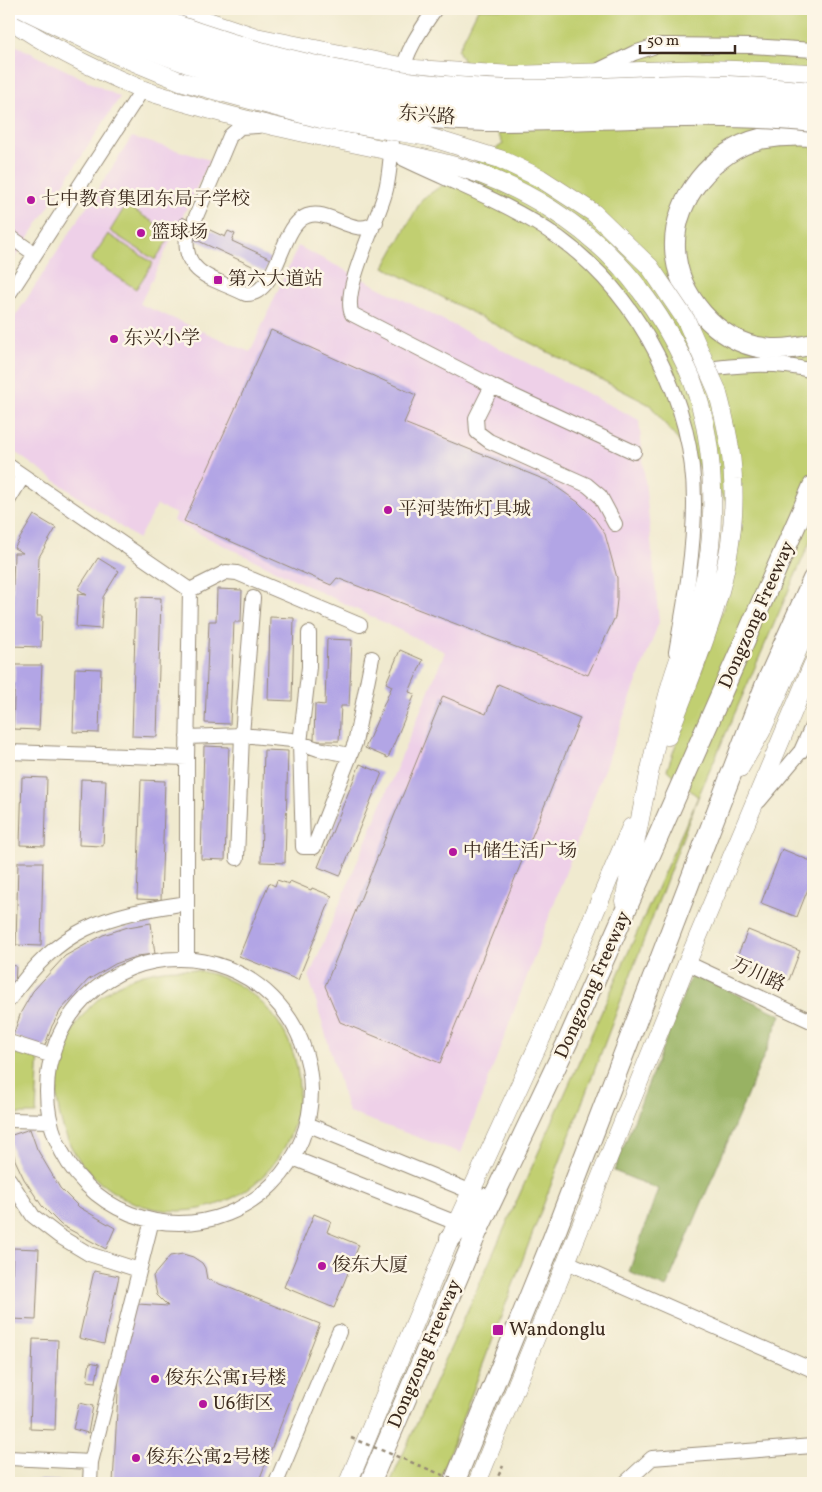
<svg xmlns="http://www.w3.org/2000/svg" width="822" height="1492" viewBox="0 0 822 1492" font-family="Vollkorn,'Noto Serif SC',serif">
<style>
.built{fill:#eed0e8}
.green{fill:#c1cf71;stroke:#7e7c48}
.forest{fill:#98b263;stroke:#6a6e40}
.building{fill:#b2a5e5}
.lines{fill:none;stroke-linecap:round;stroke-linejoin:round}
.minor-tunnel{stroke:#ccc4ac;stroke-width:14;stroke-dasharray:14 7;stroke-linecap:butt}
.minor-casing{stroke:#968a76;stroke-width:16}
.major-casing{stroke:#968a76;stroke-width:19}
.highway-casing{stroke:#968a76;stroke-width:22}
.path{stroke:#968a76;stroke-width:2.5;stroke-dasharray:4 4;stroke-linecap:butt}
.minor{stroke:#fff;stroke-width:14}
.major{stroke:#fff;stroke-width:18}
.highway{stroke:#fff;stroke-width:20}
.major-bridge-casing{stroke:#968a76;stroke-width:19;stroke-linecap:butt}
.highway-bridge-casing{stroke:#968a76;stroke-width:22;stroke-linecap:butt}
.path-bridge{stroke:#968a76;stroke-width:2.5;stroke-dasharray:4 4;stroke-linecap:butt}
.major-bridge{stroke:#fff;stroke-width:18}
.highway-bridge{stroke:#fff;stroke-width:20}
.poi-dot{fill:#b5179e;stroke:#fcf5e5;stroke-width:2}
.labels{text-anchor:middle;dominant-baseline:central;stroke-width:5;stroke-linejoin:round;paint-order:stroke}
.street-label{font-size:19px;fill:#3b2a1e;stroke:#fcf5e5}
.poi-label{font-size:19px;fill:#3b2a1e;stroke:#fcf5e5;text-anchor:start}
</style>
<rect width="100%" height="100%" fill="#fcf5e5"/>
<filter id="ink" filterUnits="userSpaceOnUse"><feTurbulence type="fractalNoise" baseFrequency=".02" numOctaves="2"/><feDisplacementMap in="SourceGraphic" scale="10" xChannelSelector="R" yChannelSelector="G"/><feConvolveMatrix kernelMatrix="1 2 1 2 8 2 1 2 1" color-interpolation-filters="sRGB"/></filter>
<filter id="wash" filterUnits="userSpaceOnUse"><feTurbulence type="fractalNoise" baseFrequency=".0096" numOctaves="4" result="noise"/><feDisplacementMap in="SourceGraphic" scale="20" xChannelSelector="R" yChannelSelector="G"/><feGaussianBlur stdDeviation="1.12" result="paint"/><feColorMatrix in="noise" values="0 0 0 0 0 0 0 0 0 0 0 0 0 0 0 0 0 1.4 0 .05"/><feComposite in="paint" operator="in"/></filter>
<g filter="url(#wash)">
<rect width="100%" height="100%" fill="#f0eacf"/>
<path class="built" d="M9,42L120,97L9,268Z
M132,137L210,160L140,304L250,352L298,246L639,420L659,622L461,1153L348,1112L309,977L445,652L173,521L176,514L157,505L138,539L9,448V326Z"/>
<path class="green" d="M478,9H813V535L698,797L438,1483H390L698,797L667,770L724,606L741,520L650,405L384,267L422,199L503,144L458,50Z
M126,205L172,234L155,260L110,231Z
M108,234L153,263L136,289L91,260Z
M57 1090a121 121 0 1 1 242 0a121 121 0 1 1-242 0Z
M9,1041L39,1049L36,1114H9Z"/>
<path class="forest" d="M692,973L781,1015L666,1288L629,1272L658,1189L614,1171Z"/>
<g id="blocks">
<path class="building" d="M182,217L225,237L228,231L235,234L232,241L271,259L265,272L175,230Z
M271,330L416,395L404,423L548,481L578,502L594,518L605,534L617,578V600L615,617L588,675L337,578L331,585L184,521Z
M34,515L56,528L39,557L37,616H42L41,647L11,646L14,553H23L14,548Z
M98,558L119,571L103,597L101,629L76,627L78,594L87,595L78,589Z
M217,589L242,590L241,622H234L230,724L205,723L209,621H216Z
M136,597L161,598L157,737L132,736Z
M270,617L294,618L292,701L268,700Z
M327,639L352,640L349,706H341L339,741H314L315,704L325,705Z
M400,650L423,660L409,692L415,694L388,758L365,748L392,686L386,683Z
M15,665H42L39,730L13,729Z
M75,668L101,669L99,733L73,732Z
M498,684L580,718L440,1063L340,1022L325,986L443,696L486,714Z
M204,746L229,747L225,860L201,859Z
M264,750L288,751L285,863L261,862Z
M360,764L382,773L340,876L318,867Z
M22,777L47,778L45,846L20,845Z
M81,779L106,780L103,846L79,845Z
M141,780L165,781L161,900L137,899Z
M782,849L813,862V876L797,917L761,903Z
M18,862H43L41,946L16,945Z
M277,880L289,884L290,881L311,890L312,888L332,896L298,980L239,956L269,883L275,886Z
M151,923L155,954L137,956L115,964L88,980L61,1010L52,1026L44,1048L13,1036L21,1012L33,991L65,956L103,935L128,927Z
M748,930L800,951L789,980L736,959Z
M9,965L16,966L15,987H9Z
M30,1129L37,1149L60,1188L79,1207L115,1228L106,1249L61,1225L42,1206L24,1179L15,1160L9,1136Z
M314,1214L331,1221L327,1232L359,1245L334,1308L284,1287Z
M13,1248L39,1249L36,1320L11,1319Z
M183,1254L193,1257L202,1263L205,1268L207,1279L320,1324L258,1483H113L123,1303L168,1306L157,1295L153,1276L170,1256Z
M94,1271L119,1276L104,1344L79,1338Z
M33,1339L58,1340L55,1430L30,1429Z
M90,1362L99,1364L96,1382L87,1381Z
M79,1403L93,1406L88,1433L73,1429Z
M36,1480L60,1481V1483H36Z"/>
</g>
</g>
<g filter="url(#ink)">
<use href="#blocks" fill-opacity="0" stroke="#968a76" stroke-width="1"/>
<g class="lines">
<path class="minor-tunnel" d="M187,237L195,219"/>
<defs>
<path id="minor" d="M597,71L634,53L659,45L751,46L813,50
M402,75C405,52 422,28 435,9
M394,121C391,143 391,173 385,193C378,220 341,291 352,314L492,386L634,452
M404,159C456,184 511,204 559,238C640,297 694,401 694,502C694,553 685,602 676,652
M195,219L230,136L240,127L258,126
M9,236L35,254
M187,237C182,275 218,280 246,294C276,295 280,236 300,220C324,200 354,242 376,222
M9,294L142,90
M688,371C730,366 772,360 813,371
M492,386L476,418L477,432L489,441L587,485L600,496L615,524
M9,466L190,590L187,758V958
M9,499L23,476
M190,590L226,572L237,573L360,625
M309,633V667L300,743L303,847H314L355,743L372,658
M187,737L242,735L292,740L318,749L350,755
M9,752L187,758
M759,801L801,751L813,724
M237,858L242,735L253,598
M47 1091a132 132 0 1 1 264 0a132 132 0 1 1-264 0Z
M687,963L813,1022
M9,1000C61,927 101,916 187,903
M9,1042L53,1056
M9,1120L51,1121
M307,1124L479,1195
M293,1158L464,1226
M9,1179L33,1216L59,1236L89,1254L139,1270
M567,1262L813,1370
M9,1458L91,1462
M90,1483L91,1462L152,1220
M276,1483L339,1332
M625,1483L652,1458L813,1446"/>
<path id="major" d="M172,9L256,37L415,69L513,75L707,69L813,73
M9,19C47,46 96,70 139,88C158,96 178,100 197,106C277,130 359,143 440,162C516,180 593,227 640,290C659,314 675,342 688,370C716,434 719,529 701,595C692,628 677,659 669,691C650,760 638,831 624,901
M668,736C699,654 739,569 733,479C732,449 725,419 717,390
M740,768L761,732L813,616
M348,1483L457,1222L545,1030L631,827
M477,1483L687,963L813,664"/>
<path id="highway" d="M813,136C796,135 777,136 760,139C714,150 673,200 675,248C677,296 717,342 764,348C781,351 797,348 813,344
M450,1239L485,1198
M370,1483L477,1232L567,1043L813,486
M454,1483L552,1241L765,686L813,579"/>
</defs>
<use href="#minor" class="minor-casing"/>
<use href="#major" class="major-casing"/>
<use href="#highway" class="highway-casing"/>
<path class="path" d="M495,1483L503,1466"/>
<use href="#minor" class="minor"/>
<use href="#major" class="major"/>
<use href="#highway" class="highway"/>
<defs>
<path id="major-bridge" d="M22,9L117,55L180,81L321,119L429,137L500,159L540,178L594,213L650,267L686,320L717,390
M137,9C259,58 387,87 519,89C574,90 630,84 685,84C728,84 771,87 813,91"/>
<path id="highway-bridge" d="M58,9C192,73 337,118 487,121C595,122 706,110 813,122
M95,9C230,73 381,104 530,105C625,106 720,93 813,105"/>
</defs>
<use href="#major-bridge" class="major-bridge-casing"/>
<use href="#highway-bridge" class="highway-bridge-casing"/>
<path class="path-bridge" d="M351,1438L463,1483"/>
<use href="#major-bridge" class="major-bridge"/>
<use href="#highway-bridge" class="highway-bridge"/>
</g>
</g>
<g class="poi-dot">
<circle cx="31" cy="200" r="5"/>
<circle cx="141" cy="233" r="5"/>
<rect x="213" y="275" width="10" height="10" rx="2.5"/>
<circle cx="114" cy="339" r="5"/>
<circle cx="388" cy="510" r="5"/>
<circle cx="453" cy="852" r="5"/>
<circle cx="322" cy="1266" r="5"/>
<rect x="492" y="1324" width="12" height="12" rx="2.5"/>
<circle cx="155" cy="1379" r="5"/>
<circle cx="203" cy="1404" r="5"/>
<circle cx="136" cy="1458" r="5"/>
</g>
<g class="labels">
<g class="street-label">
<text transform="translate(427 116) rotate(5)">东兴路</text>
<text transform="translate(757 615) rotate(-66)">Dongzong Freeway</text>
<text transform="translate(758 975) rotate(25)">万川路</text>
<text transform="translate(593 985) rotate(-66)">Dongzong Freeway</text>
<text transform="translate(425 1354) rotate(-67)">Dongzong Freeway</text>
</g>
<g class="poi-label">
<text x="41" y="200">七中教育集团东局子学校</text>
<text x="151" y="233">篮球场</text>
<text x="228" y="280">第六大道站</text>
<text x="124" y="339">东兴小学</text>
<text x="398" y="510">平河装饰灯具城</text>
<text x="463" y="852">中储生活广场</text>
<text x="332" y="1266">俊东大厦</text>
<text x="509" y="1330">Wandonglu</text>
<text x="165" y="1379">俊东公寓1号楼</text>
<text x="213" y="1404">U6街区</text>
<text x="146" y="1458">俊东公寓2号楼</text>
</g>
</g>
<rect width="822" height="1492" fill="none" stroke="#fcf5e5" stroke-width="30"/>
<path d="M640 45v8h95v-8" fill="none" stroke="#3b2a1e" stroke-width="2.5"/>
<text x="647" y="45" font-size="15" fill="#3b2a1e" stroke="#fcf5e5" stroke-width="4" paint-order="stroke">50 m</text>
</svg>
